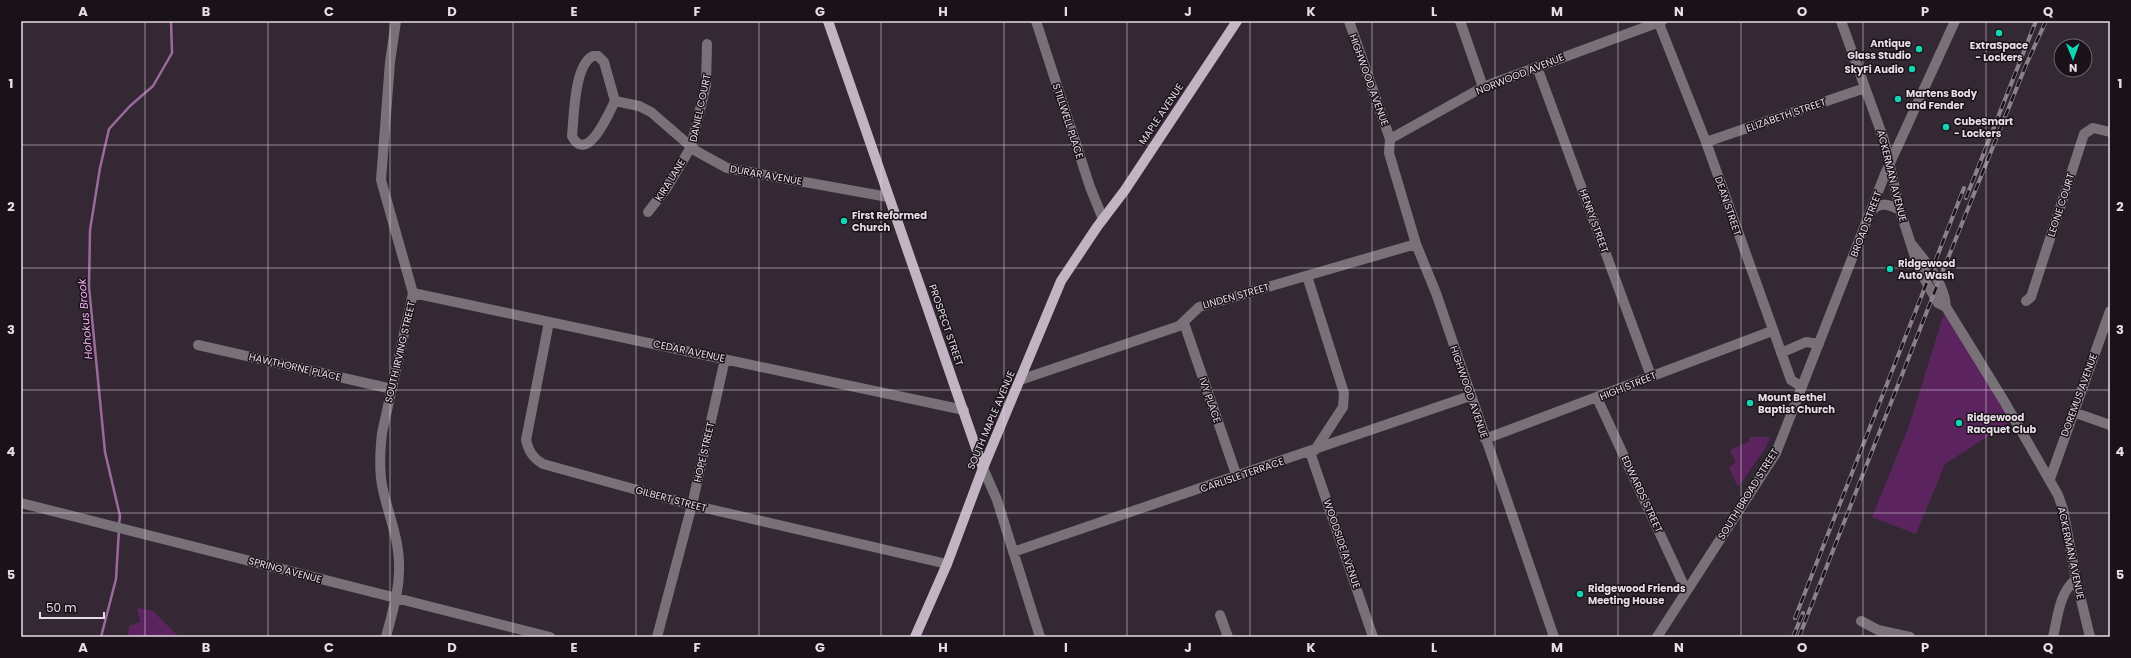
<svg xmlns="http://www.w3.org/2000/svg" width="2131" height="658" viewBox="0 0 2131 658" font-family="Poppins,sans-serif">
<style>
.green{fill:#5c245f}
.lines{fill:none;stroke-linecap:round;stroke-linejoin:round}
.stream{stroke:#9b6a9c;stroke-width:2.5}
.minor{stroke:#787178;stroke-width:10}
.major{stroke:#c3b4c3;stroke-width:10}
.rail-casing{stroke:#8c818b;stroke-width:4}
.rail{stroke:#191319;stroke-width:2.5;stroke-dasharray:8;stroke-linecap:butt}
.grid{fill:none;stroke:#e6dde5;stroke-width:1;stroke-opacity:0.55}
.poi-dot{fill:#11d5b4;stroke:#191319;stroke-width:1.5}
.labels{text-anchor:middle;dominant-baseline:central;stroke-width:3;stroke-linejoin:round;paint-order:stroke}
.poi-label{font-size:10px;font-weight:bold;fill:#e6dde5;stroke:#191319;text-anchor:start}
.street-label{font-size:10px;fill:#e6dde5;stroke:#191319}
.water-label{font-size:11px;font-style:italic;fill:#f7aef8;stroke:#191319}
.neatline{fill:none;stroke:#e6dde5;stroke-width:1.5}
.grid-label{font-size:13px;text-anchor:middle;font-weight:bold;fill:#e6dde5}
</style>
<rect width="100%" height="100%" fill="#352835"/>
<path class="green" d="M1946,307L2014,419L1945,464L1916,534L1872,517L1909,426Z
M1749,437H1770L1766,447L1739,486L1736,483L1729,468L1736,462L1730,450L1750,441Z
M137,608L153,611L179,637H128L129,626L140,622Z"/>
<g class="lines">
<path class="stream" d="M119,524L120,516L105,452L89,287L90,230L100,168L109,129L130,106L153,86L172,53L171,21
M101,637L116,579L119,529"/>
<path class="minor" d="M1036,21L1090,187L1103,219
M1349,21L1390,139
M1460,21L1483,87
M1658,21L1706,142L1791,380L1802,387
M1841,21L1884,140L1900,210L1915,257L1921,273L1938,303L1946,307
M593,56H598L604,62L615,101C610,111 587,166 572,136C574,117 574,65 593,56Z
M1537,67L1651,376
M615,101L639,106L651,112L696,151L727,168L888,197
M1706,142L1865,88
M1872,210C1881,201 1890,205 1900,210
M648,212L666,189L691,147L706,85L707,44
M1910,242C1924,260 1945,283 1946,307L2004,401L2058,495L2063,509L2076,579L2090,637
M1307,276L1344,393L1343,407L1315,450
M413,293L964,410
M2026,301L2031,297L2084,134L2093,128L2110,132
M549,322L526,440C529,452 533,458 543,464L692,505L947,564
M1184,323L1237,477
M198,345L392,389
M1781,353L1806,342L1819,344
M1020,380L1179,326L1199,307L1416,244
M1597,398L1686,590
M2073,412L2110,425
M1485,439L1772,331
M1310,452L1373,637
M983,468L997,500L1040,637
M2050,479L2110,311
M21,503L550,637
M1013,552L1470,396
M1220,615L1228,637
M1861,621L1878,630L1910,637
M386,637C392,613 400,590 399,565C399,537 387,512 382,485C379,468 380,451 382,433L413,293L381,180L390,62L396,21
M657,637L692,505L725,359
M1554,637L1436,293L1416,244L1389,153L1390,139L1483,87L1662,21
M1657,637L1776,453L1885,174L1955,21
M2053,637C2058,616 2059,593 2076,579"/>
<path class="major" d="M828,21L983,468
M915,637L947,564L983,468L1061,281L1097,227L1125,190L1237,21"/>
<defs>
<path id="rail" d="M1966,198L2036,21
M1795,618L1964,188
M1793,637L1803,613
M1799,637L1942,273L2026,65L2046,21"/>
</defs>
<use href="#rail" class="rail-casing"/>
<use href="#rail" class="rail"/>
</g>
<path class="grid" d="M145,21V637M268,21V637M390,21V637M513,21V637M636,21V637M759,21V637M881,21V637M1004,21V637M1127,21V637M1250,21V637M1372,21V637M1495,21V637M1618,21V637M1741,21V637M1863,21V637M1986,21V637M21,145H2110M21,268H2110M21,390H2110M21,513H2110"/>
<g class="poi-dot">
<circle cx="1999" cy="33" r="4"/>
<circle cx="1919" cy="49" r="4"/>
<circle cx="1912" cy="69" r="4"/>
<circle cx="1898" cy="99" r="4"/>
<circle cx="1946" cy="127" r="4"/>
<circle cx="844" cy="221" r="4"/>
<circle cx="1890" cy="269" r="4"/>
<circle cx="1750" cy="403" r="4"/>
<circle cx="1959" cy="423" r="4"/>
<circle cx="1580" cy="594" r="4"/>
</g>
<g class="labels">
<g class="poi-label">
<text x="1911" y="43" text-anchor="end">Antique<tspan x="1911" dy="12">Glass Studio</tspan></text>
<text x="1999" y="45" text-anchor="middle">ExtraSpace<tspan x="1999" dy="12">- Lockers</tspan></text>
<text x="1904" y="69" text-anchor="end">SkyFi Audio</text>
<text x="1906" y="93">Martens Body<tspan x="1906" dy="12">and Fender</tspan></text>
<text x="1954" y="121">CubeSmart<tspan x="1954" dy="12">- Lockers</tspan></text>
<text x="852" y="215">First Reformed<tspan x="852" dy="12">Church</tspan></text>
<text x="1898" y="263">Ridgewood<tspan x="1898" dy="12">Auto Wash</tspan></text>
<text x="1758" y="397">Mount Bethel<tspan x="1758" dy="12">Baptist Church</tspan></text>
<text x="1967" y="417">Ridgewood<tspan x="1967" dy="12">Racquet Club</tspan></text>
<text x="1588" y="588">Ridgewood Friends<tspan x="1588" dy="12">Meeting House</tspan></text>
</g>
<g class="street-label">
<text transform="translate(1520 74) rotate(-22)">NORWOOD AVENUE</text>
<text transform="translate(1369 80) rotate(70)">HIGHWOOD AVENUE</text>
<text transform="translate(700 108) rotate(-78)">DANIEL COURT</text>
<text transform="translate(1161 114) rotate(-56)">MAPLE AVENUE</text>
<text transform="translate(1786 115) rotate(-19)">ELIZABETH STREET</text>
<text transform="translate(1068 121) rotate(72)">STILLWELL PLACE</text>
<text transform="translate(766 175) rotate(10)">DURAR AVENUE</text>
<text transform="translate(1892 176) rotate(76)">ACKERMAN AVENUE</text>
<text transform="translate(670 180) rotate(-58)">KIRA LANE</text>
<text transform="translate(2061 205) rotate(-72)">LEONE COURT</text>
<text transform="translate(1728 206) rotate(71)">DEAN STREET</text>
<text transform="translate(1594 221) rotate(70)">HENRY STREET</text>
<text transform="translate(1866 224) rotate(-69)">BROAD STREET</text>
<text transform="translate(1236 296) rotate(-16)">LINDEN STREET</text>
<text transform="translate(946 325) rotate(71)">PROSPECT STREET</text>
<text transform="translate(689 351) rotate(12)">CEDAR AVENUE</text>
<text transform="translate(400 352) rotate(-77)">SOUTH IRVING STREET</text>
<text transform="translate(295 367) rotate(13)">HAWTHORNE PLACE</text>
<text transform="translate(1628 386) rotate(-22)">HIGH STREET</text>
<text transform="translate(1469 392) rotate(71)">HIGHWOOD AVENUE</text>
<text transform="translate(2079 395) rotate(-70)">DOREMUS AVENUE</text>
<text transform="translate(1210 400) rotate(71)">IVY PLACE</text>
<text transform="translate(991 420) rotate(-67)">SOUTH MAPLE AVENUE</text>
<text transform="translate(704 452) rotate(-77)">HOPE STREET</text>
<text transform="translate(1242 475) rotate(-19)">CARLISLE TERRACE</text>
<text transform="translate(1642 494) rotate(65)">EDWARDS STREET</text>
<text transform="translate(1748 494) rotate(-58)">SOUTH BROAD STREET</text>
<text transform="translate(671 499) rotate(15)">GILBERT STREET</text>
<text transform="translate(1342 544) rotate(71)">WOODSIDE AVENUE</text>
<text transform="translate(2071 553) rotate(78)">ACKERMAN AVENUE</text>
<text transform="translate(285 570) rotate(15)">SPRING AVENUE</text>
</g>
<g class="water-label">
<text transform="translate(85 319) rotate(-95)">Hohokus Brook</text>
</g>
</g>
<rect width="2131" height="658" fill="none" stroke="#191319" stroke-width="44"/>
<g transform="translate(2073 58) rotate(179)"><circle r="19" fill="#191319" stroke="#6b646b"/>
<path d="M0-3L7 15L0 10L-7 15Z" fill="#11d5b4"/>
<text y="-6" font-size="11" font-weight="bold" text-anchor="middle" fill="#e6dde5">N</text>
</g>
<path d="M40 612v6h64v-6" fill="none" stroke="#e6dde5" stroke-width="2"/>
<text x="46" y="612" font-size="12" fill="#e6dde5" stroke="#191319" stroke-width="3" paint-order="stroke">50 m</text>
<rect x="22" y="22" width="2087" height="614" class="neatline"/>
<g class="grid-label">
<text x="83" y="16">A</text>
<text x="206" y="16">B</text>
<text x="329" y="16">C</text>
<text x="452" y="16">D</text>
<text x="574" y="16">E</text>
<text x="697" y="16">F</text>
<text x="820" y="16">G</text>
<text x="943" y="16">H</text>
<text x="1066" y="16">I</text>
<text x="1188" y="16">J</text>
<text x="1311" y="16">K</text>
<text x="1434" y="16">L</text>
<text x="1557" y="16">M</text>
<text x="1679" y="16">N</text>
<text x="1802" y="16">O</text>
<text x="1925" y="16">P</text>
<text x="2048" y="16">Q</text>
<text x="11" y="88">1</text>
<text x="2120" y="88">1</text>
<text x="11" y="211">2</text>
<text x="2120" y="211">2</text>
<text x="11" y="334">3</text>
<text x="2120" y="334">3</text>
<text x="11" y="456">4</text>
<text x="2120" y="456">4</text>
<text x="11" y="579">5</text>
<text x="2120" y="579">5</text>
<text x="83" y="652">A</text>
<text x="206" y="652">B</text>
<text x="329" y="652">C</text>
<text x="452" y="652">D</text>
<text x="574" y="652">E</text>
<text x="697" y="652">F</text>
<text x="820" y="652">G</text>
<text x="943" y="652">H</text>
<text x="1066" y="652">I</text>
<text x="1188" y="652">J</text>
<text x="1311" y="652">K</text>
<text x="1434" y="652">L</text>
<text x="1557" y="652">M</text>
<text x="1679" y="652">N</text>
<text x="1802" y="652">O</text>
<text x="1925" y="652">P</text>
<text x="2048" y="652">Q</text>
</g>
</svg>
